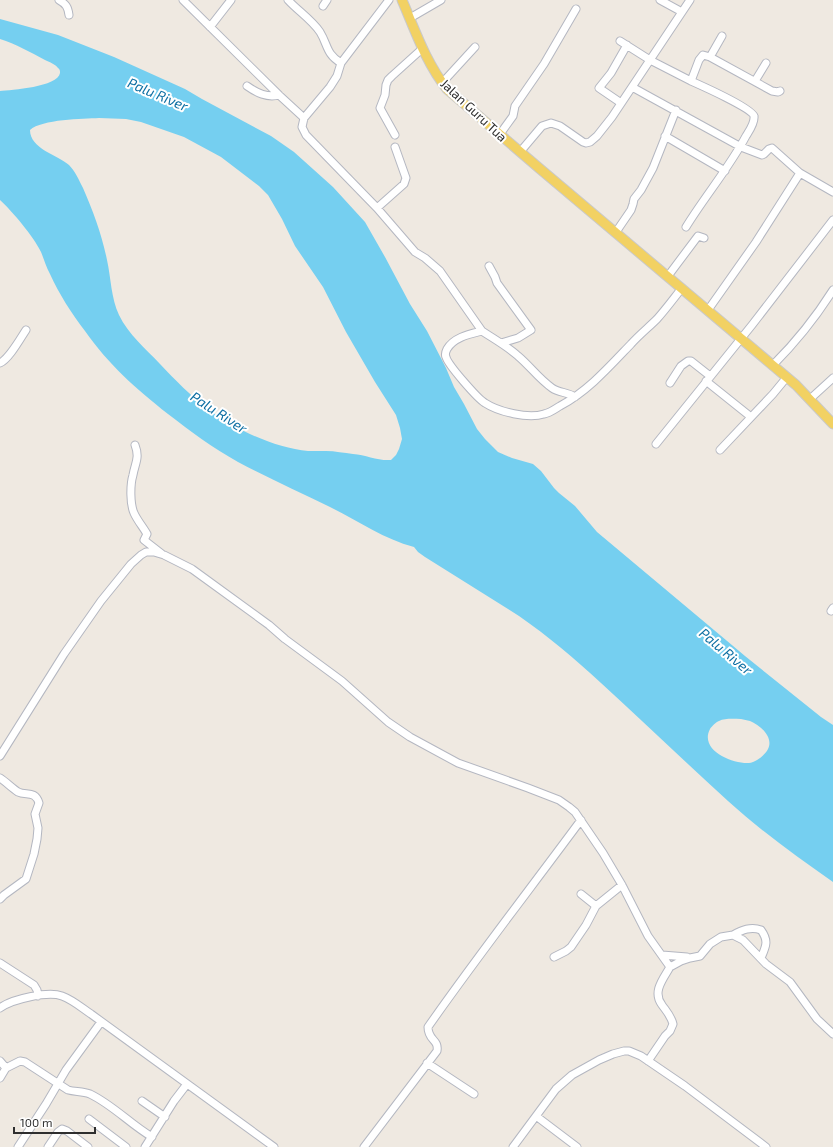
<svg xmlns="http://www.w3.org/2000/svg" width="833" height="1147" viewBox="0 0 833 1147" font-family="'Exo 2',sans-serif">
<style>
.water{fill:#75cff0;fill-rule:evenodd}
.lines{fill:none;stroke-linecap:round;stroke-linejoin:round}
.minor-casing{stroke:#b4b7c1;stroke-width:9}
.major-casing{stroke:#c9c9c9;stroke-width:11}
.minor{stroke:#fff;stroke-width:7}
.major{stroke:#f2d163;stroke-width:9}
.labels{text-anchor:middle;dominant-baseline:central;stroke-width:4;stroke-linejoin:round;paint-order:stroke}
.street-label{font-size:13px;fill:#2e2e2e;stroke:#fff}
.water-label{font-size:14px;font-style:italic;fill:#0d6fa3;stroke:#fff}
</style>
<rect width="100%" height="100%" fill="#efe9e1"/>
<path class="water" d="M0,19L58,35L114,57L185,89L202,99L271,136L294,152L333,187L365,222L385,257L410,304L427,331L446,368L454,387L464,404L477,429L485,439L498,452L512,458L533,464L541,471L554,488L559,493L575,506L597,532L745,656L821,717L833,725V882C797,857 761,831 728,801C685,762 644,722 601,683C575,659 548,636 519,616L425,557L418,552L414,547C384,539 358,521 330,507C299,492 268,478 238,462C213,448 190,431 168,414C135,388 109,365 85,331C72,314 59,294 50,274C46,267 44,259 41,252C34,237 12,211 0,200V91C11,90 58,87 60,73C60,71 60,69 58,68C55,64 49,62 45,60C30,52 16,44 0,39ZM99,118L126,119L141,122L184,137L221,157L259,186L268,195L282,219L295,246L323,287L346,332L375,382L396,415L400,428L402,439L399,449L396,455L391,460C378,461 366,455 353,454C344,453 335,451 326,451C320,451 314,451 308,451C275,448 234,429 208,409C191,396 175,380 160,364C146,349 128,334 119,315C111,298 111,278 107,260C102,235 93,211 83,188C79,180 75,171 69,165C58,155 30,149 30,130C42,119 83,119 99,118ZM741,719C744,720 747,720 750,721C760,725 774,737 768,749C766,753 762,757 757,760C755,761 751,763 749,763C732,764 699,750 710,729C712,726 716,722 719,721C725,718 734,719 741,719Z"/>
<g class="lines">
<defs>
<path id="minor" d="M59,0C66,4 68,7 69,15
M183,0L279,95
M288,0C298,11 311,19 320,32C328,45 326,54 341,63
M389,0L341,63L337,76L330,87L304,118L302,127L306,135L377,208L415,252L425,258L440,271L482,331
M660,0L682,12
M323,6L327,0
M410,18L441,0
M210,27L231,0
M620,41L650,60L691,81L699,60L703,55L710,57L772,91L778,92L780,91
M710,57L722,36
M755,81L766,63
M442,83L475,47
M247,86C257,93 267,98 279,95L304,118
M632,87L741,147L762,155L764,154L769,149L772,148L800,173L833,192
M621,103L599,88L611,73L627,45
M500,134L513,116L515,106L544,64L576,9
M395,135L380,108L385,95L386,85L388,80L392,76L423,48
M665,136L725,171
M520,152L542,126L551,123L560,126L583,142L586,143L590,142L597,136L612,117L690,0
M377,208L404,184L406,178L395,147
M686,227C705,196 729,168 746,136C749,131 755,123 754,116C754,109 700,85 691,81
M616,232L631,210L633,204L634,199L641,190L653,168L676,110
M489,266L495,277L497,283L531,330L518,338L501,343
M668,276L698,236L704,238
M708,310L756,242L800,173
M0,363C9,359 20,339 26,330
M773,365C796,342 816,317 833,290
M706,381L751,417
M670,383L681,366L688,361H691L710,376
M575,397C568,392 559,393 552,388C539,379 530,366 518,356C507,346 494,339 482,331C470,334 454,337 447,349C446,351 445,355 446,357C448,365 478,399 485,403C499,412 528,419 544,414C550,413 555,409 560,406C588,391 609,367 631,344C639,335 649,327 657,319C666,309 674,298 682,288
M810,399L833,378
M656,444L752,325L833,220
M135,445C140,458 135,463 133,475C130,485 130,504 134,513C137,520 143,527 147,534L144,540L162,554
M720,450L773,394L787,377
M831,611L833,608
M0,756L64,654L101,601L131,564L141,555L146,552H154L164,555L192,569L269,625L285,639L342,681L388,722L410,737L458,763L528,788L559,800L569,807L575,812L603,853L622,885L648,936L670,967C663,979 652,992 662,1005C667,1012 671,1016 673,1024L670,1031L665,1036L648,1061
M0,778C6,782 12,788 18,792C26,796 35,790 39,803L35,814L38,828L37,839L34,854L26,879L4,895L0,899
M581,894L596,906
M733,935C742,930 751,926 761,930C769,941 766,946 761,958
M662,955L687,957
M554,957L566,951L571,947L586,925L596,906L622,885
M0,963L34,985L37,990L38,996
M670,967L681,961L690,958L700,956L710,944L721,937L733,935L743,940L766,964L790,982L817,1019L833,1034
M0,1008C12,999 48,991 62,996C73,1000 82,1008 91,1014L274,1147
M0,1061L6,1068L0,1078
M427,1063L474,1094
M6,1068L20,1061L25,1062L68,1090C75,1092 83,1091 90,1094C113,1105 130,1124 152,1137
M142,1101L165,1117
M536,1116L577,1147
M89,1119L126,1147
M18,1147L46,1104L66,1070L101,1022
M48,1147L58,1132L62,1129L67,1131L88,1147
M145,1147L174,1101L187,1084
M364,1147L437,1051C439,1039 428,1041 428,1027C477,957 530,889 581,820
M513,1147L556,1089L572,1075L599,1060L613,1054L624,1051H629L641,1056L685,1086L766,1147"/>
<path id="major" d="M402,0C415,30 426,63 447,89L539,168L796,385L833,424"/>
</defs>
<use href="#minor" class="minor-casing"/>
<use href="#major" class="major-casing"/>
<use href="#minor" class="minor"/>
<use href="#major" class="major"/>
</g>
<g class="labels">
<g class="street-label">
<text transform="translate(474 110) rotate(43)">Jalan Guru Tua</text>
</g>
<g class="water-label">
<text transform="translate(158 94) rotate(23)">Palu River</text>
<text transform="translate(219 412) rotate(33)">Palu River</text>
<text transform="translate(726 651) rotate(40)">Palu River</text>
</g>
</g>
<path d="M14 1127v6h81v-6" fill="none" stroke="#2e2e2e" stroke-width="2"/>
<text x="20" y="1127" font-size="12" fill="#2e2e2e" stroke="#ffffff" stroke-width="3" paint-order="stroke">100 m</text>
</svg>
